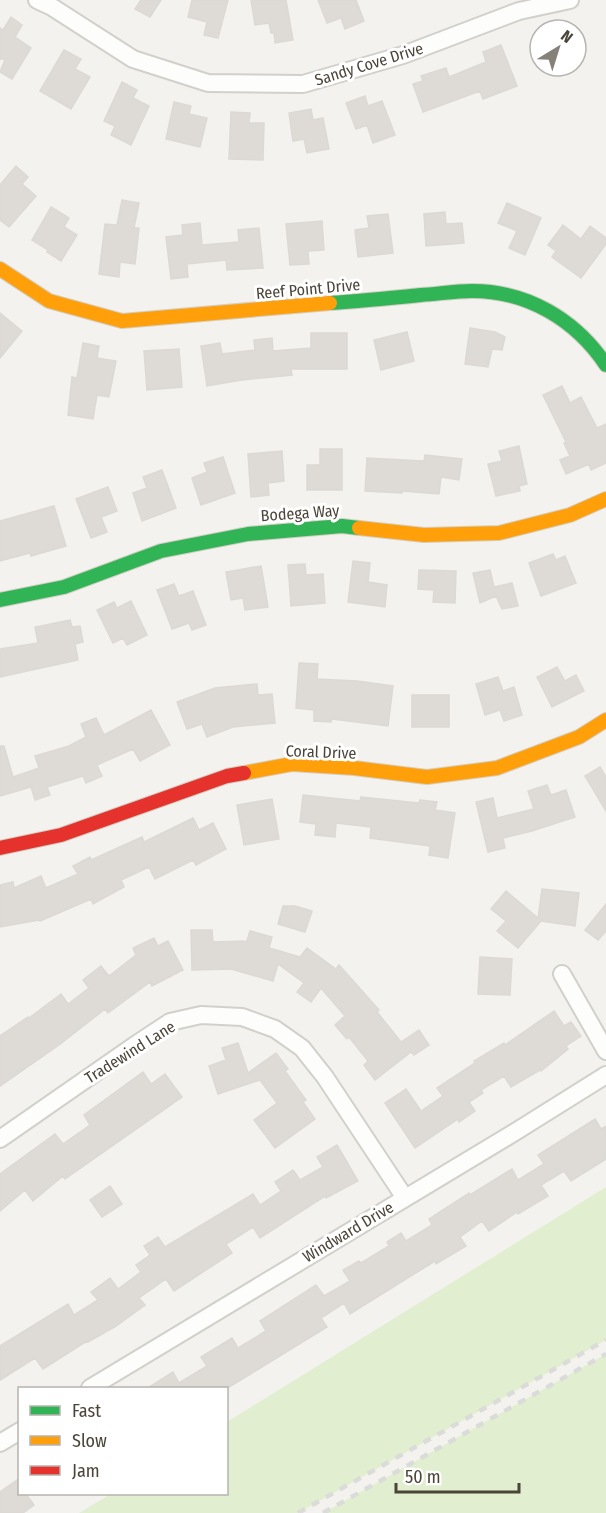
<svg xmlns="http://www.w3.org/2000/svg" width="606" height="1513" viewBox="0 0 606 1513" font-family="'Fira Sans Condensed',sans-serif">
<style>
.green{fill:#e1eecf}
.building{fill:#dedbd6;stroke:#dcd9d4;stroke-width:1.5}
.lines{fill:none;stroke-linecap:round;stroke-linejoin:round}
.street-casing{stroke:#d2d0cb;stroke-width:20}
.fast-casing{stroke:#d3cfc5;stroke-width:16}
.slow-casing{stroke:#d3cfc5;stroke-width:16}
.jam-casing{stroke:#d3cfc5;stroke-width:16}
.street{stroke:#fdfdfc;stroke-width:16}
.fast{stroke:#30b455;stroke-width:14}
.slow{stroke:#ff9f0a;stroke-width:14}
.jam{stroke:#e5322d;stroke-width:14}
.rail{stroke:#dbdbda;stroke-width:4.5;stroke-dasharray:8 8;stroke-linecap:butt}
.labels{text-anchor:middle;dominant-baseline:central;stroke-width:6;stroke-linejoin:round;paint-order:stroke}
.street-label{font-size:16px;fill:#4b4439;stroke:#fff}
</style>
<rect width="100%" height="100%" fill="#f4f2ee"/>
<path class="green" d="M606,1187V1340L298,1513H79L111,1494H226L227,1422Z
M606,1354V1513H323Z"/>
<path class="building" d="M141,0H161L150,17L135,9Z
M192,0H228L218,38L204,35L207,22L188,17Z
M251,0H286L293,40L275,43L274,33H271L269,23L255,25Z
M318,0H356L364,21L345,29L341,18L327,23Z
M11,17L22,25L15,37L31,48L12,79L0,72L5,60L1,58L0,60V28L3,30Z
M501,45L517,86L483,99L480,91L423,112L413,84L423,81L421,76L446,68L449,77L486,62L483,52Z
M64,50L81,59L75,69L90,77L71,109L40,91Z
M122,82L137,90L133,98L149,106L131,145L111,135L115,126L104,121Z
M365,96L368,106L382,101L395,135L373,143L367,125L356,129L346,103Z
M174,102L191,106L189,114L207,118L200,147L166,139Z
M311,109L313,120L323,118L329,149L307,153L304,139L293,141L289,113Z
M231,112L250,113L249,123H264L263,160L229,159Z
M16,166L28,177L22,184L36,196L9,227L0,220V185Z
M122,200L139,203L134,228H139L135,264L120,262L119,277L99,274L105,224L117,225Z
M507,203L541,218L525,255L509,248L517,231L498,223Z
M51,207L69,218L64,227L77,235L61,261L47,252L48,250L32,240Z
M445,212L446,224L462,223L464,243L426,246L424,214Z
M388,214L393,253L358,257L355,230L369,228L367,216Z
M322,221L324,250L308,251L309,264L290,265L286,224Z
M200,223L202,245L239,242L238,230L259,228L263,268L227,270L226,260L187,264L188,277L171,279L166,237L183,235L182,225Z
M563,225L581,239L590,226L606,238V244L581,278L552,257L556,251L548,245Z
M0,313L22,331L0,358Z
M470,328L495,332L505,337L502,350L492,349L488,367L465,364Z
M407,332L414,361L381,370L374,340Z
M311,333H347V369H291L292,375L242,380L207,386L201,346L220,343L222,354L255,350L254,340L272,338L273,351L311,348Z
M83,343L99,346L97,358L116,361L109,397L97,395L93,419L68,415L72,377L77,378Z
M179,349L182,387L147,390L144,351Z
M562,386L570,403L581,397L597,428L606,424V463L591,470L589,464L566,474L560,460L570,456L564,443L566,442L543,395Z
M519,446L527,484L519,486L520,491L496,496L488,464L502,461L499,451Z
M320,449H342V490H307V465H320Z
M282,451L284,481L268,483L269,495L251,497L248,454Z
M425,455L462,459L459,480L441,477L439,494L402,491V493L365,491L367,458L424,461Z
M223,457L235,493L201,505L192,478L207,472L204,463Z
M162,470L176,508L142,521L133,493L147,488L143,477Z
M108,487L117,511L101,517L107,532L91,538L76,499Z
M54,506L66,546L31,556L30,553L0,561V521Z
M553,554L556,560L565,556L576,583L541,596L529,563Z
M353,561L370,563L368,582L387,585L385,607L348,602Z
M305,564L306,575L323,574L325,603L291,606L288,565Z
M261,566L268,607L245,610L243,598L231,600L226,572Z
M419,570L456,571L455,603L433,602L434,590L418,589Z
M490,570L494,587L512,583L518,606L502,609L496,596L480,603L473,573Z
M174,584L179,596L193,591L206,625L192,630L189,623L172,629L157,590Z
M131,601L147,635L127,645L123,638L113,643L97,610L114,602L117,608Z
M70,620L72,627L80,626L83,642L75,644L78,660L0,677V649L38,643L35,627Z
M299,663L318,664L317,679L357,681L393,686L388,726L332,719L331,722L314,721V710L296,708Z
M557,667L565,681L576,675L584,691L552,707L537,677Z
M498,677L503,691L514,687L522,715L504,721L500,710L485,715L476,684Z
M257,684L258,695L272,694L275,723L233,727L207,737L202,724L187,729L177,702L215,688Z
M412,695H449V727H412Z
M151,710L170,745L140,761L133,749L97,765L102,776L86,783L83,776L47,787L50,795L35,800L31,787L0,796V746H4L13,777L39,768L35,756L69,746L86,737L81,724L96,718L104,735Z
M600,767L606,777V811L585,776Z
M547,785L551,795L566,790L575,817L532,831L503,838L505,848L488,852L476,802L493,798L497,818L534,809L528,791Z
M303,795L360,801L361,797L419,803L420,800L437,802L435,810L455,813L448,858L429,855L430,846L370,838L371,827L336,823L335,837L315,835L316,824L300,822Z
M272,799L279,839L244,845L237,805Z
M193,818L199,830L213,823L226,849L196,865L193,860L155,879L149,867L121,880L124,887L93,904L91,899L40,921L39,920L0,927V885L13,882L14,888L41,876L46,888L78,874L73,866L90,857L91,860L142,837L144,842Z
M542,889L579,893L575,926L541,921L518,948L497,931L506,921L491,909L506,891L538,918Z
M606,904V931L598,940L585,930Z
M283,906H295L312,911L305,932L278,924Z
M191,930H212L213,942L247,941L250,931L272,937L269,948L300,957L307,948L336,969L339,965L379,1010L377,1012L401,1042L419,1030L429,1045L414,1055L411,1052L375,1080L364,1065L368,1061L349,1037L347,1039L335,1025L345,1016L321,988L311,1002L297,992L304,983L278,964L273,981L231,969L192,970Z
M154,938L158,946L168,941L183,970L152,986L150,982L108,1013L105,1009L59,1045L0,1086V1036L28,1017L29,1018L61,994L68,1004L89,988L83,980L101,966L109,976L136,955L133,948Z
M480,957L512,959L510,995L478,994Z
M554,1011L564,1026L571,1022L581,1036L566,1046L568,1049L541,1071L540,1070L511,1087L504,1076L481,1090L483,1093L469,1102L475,1111L459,1122L458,1119L415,1148L385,1103L406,1089L421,1111L443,1096L437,1088L475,1063L474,1061L504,1043L505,1045Z
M238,1043L248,1073L276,1053L288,1069L285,1071L306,1100L303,1102L315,1119L275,1148L254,1120L277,1103L260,1080L218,1094L209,1066L226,1060L222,1048Z
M143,1072L151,1084L165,1074L182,1097L65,1179L63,1176L33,1201L25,1190L0,1211V1174L55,1134L63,1144L90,1125L84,1115Z
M595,1119L601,1129L606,1126V1159L571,1181L564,1171L541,1185L548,1196L518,1214L517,1212L489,1231L482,1221L460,1237L466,1246L436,1264L435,1261L350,1314L344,1303L321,1318L327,1327L226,1389H146L173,1372L179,1383L207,1366L201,1357L232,1338L238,1348L266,1331L260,1321L316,1285L324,1296L350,1281L343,1270L359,1261L361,1263L389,1246L387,1242L401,1233L406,1241L432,1225L429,1219L469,1193L470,1195L512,1169L518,1180L544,1164L538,1155Z
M337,1145L358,1181L326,1198L325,1196L260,1238L253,1227L226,1244L232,1253L174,1291L166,1279L139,1298L145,1305L116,1326L88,1342L87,1341L43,1369L35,1358L0,1380V1346L68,1304L74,1315L98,1300L91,1292L110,1278L118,1289L141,1272L136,1265L150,1255L144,1246L158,1237L165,1247L253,1194L260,1205L281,1191L275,1182L293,1170L300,1180L323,1167L317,1157Z
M110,1186L122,1204L102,1217L90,1200Z
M20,1478V1494H26L34,1505L23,1513H0V1492Z"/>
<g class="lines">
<defs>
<path id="street" d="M37,0L52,7L133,59L208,83L303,84L403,55L519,11L570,0
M562,974L606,1051
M0,1139L138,1043L170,1022L201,1015L242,1017L275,1029L302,1048L325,1077L405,1198
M90,1388L515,1132L606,1075
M0,1443L20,1431"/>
<path id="fast" d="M330,303C361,301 391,298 421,295C438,294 455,291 472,291C527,291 575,319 606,365
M0,600L64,587L161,551L248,534L342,526L359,528"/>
<path id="slow" d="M0,269L49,301L122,321L330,303
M359,528L424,535L499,533L570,515L606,499
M244,773L292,764L354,768L427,777L497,768L579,737L606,720"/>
<path id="jam" d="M0,848L61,835L227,776L244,773"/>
</defs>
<use href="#street" class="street-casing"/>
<use href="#fast" class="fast-casing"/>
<use href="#slow" class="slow-casing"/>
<use href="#jam" class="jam-casing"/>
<use href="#street" class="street"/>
<use href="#fast" class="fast"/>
<use href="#slow" class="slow"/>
<use href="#jam" class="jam"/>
<path class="rail" d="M298,1513L606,1340
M323,1513L606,1354"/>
</g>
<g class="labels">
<g class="street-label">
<text transform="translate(369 64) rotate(-17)">Sandy Cove Drive</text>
<text transform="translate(308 289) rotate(-5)">Reef Point Drive</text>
<text transform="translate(300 513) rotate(-4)">Bodega Way</text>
<text transform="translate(321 752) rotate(2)">Coral Drive</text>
<text transform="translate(130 1052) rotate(-32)">Tradewind Lane</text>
<text transform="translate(348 1232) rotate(-31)">Windward Drive</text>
</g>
</g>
<rect x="18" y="1387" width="210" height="108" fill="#ffffff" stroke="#b7b4b0" stroke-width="1.5"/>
<rect x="30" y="1406" width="30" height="9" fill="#30b455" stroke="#b7b4b0" stroke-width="1.5"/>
<text x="72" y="1417" font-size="18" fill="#4b4439">Fast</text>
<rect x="30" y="1436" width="30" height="9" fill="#ff9f0a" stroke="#b7b4b0" stroke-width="1.5"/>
<text x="72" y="1447" font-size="18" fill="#4b4439">Slow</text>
<rect x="30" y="1466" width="30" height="9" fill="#e5322d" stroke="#b7b4b0" stroke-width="1.5"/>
<text x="72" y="1477" font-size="18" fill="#4b4439">Jam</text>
<g transform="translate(558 48) rotate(38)"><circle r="28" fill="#ffffff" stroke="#b7b4b0" stroke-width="1.5"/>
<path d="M0-4.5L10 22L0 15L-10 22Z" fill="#868178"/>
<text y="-9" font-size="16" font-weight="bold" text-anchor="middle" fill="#4b4439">N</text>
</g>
<path d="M396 1483v9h123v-9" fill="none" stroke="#4b4439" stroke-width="3"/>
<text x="405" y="1483" font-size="18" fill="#4b4439" stroke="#ffffff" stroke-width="4.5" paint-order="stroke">50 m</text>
</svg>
